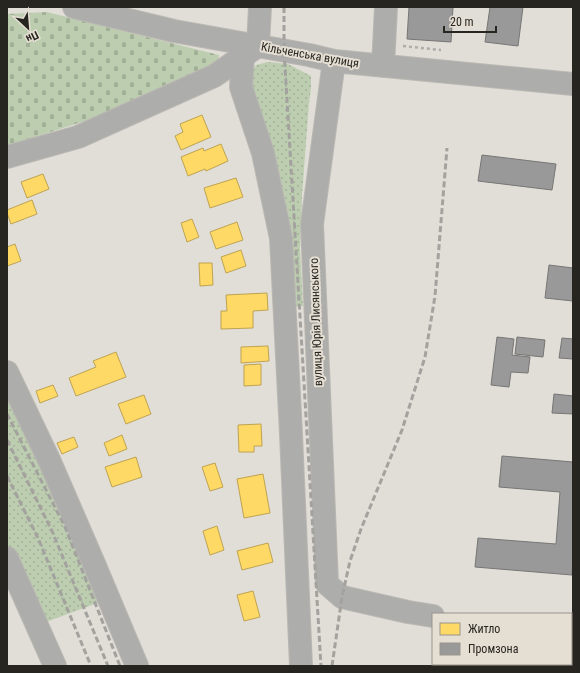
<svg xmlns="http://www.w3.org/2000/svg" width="580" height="673" viewBox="0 0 580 673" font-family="'Roboto Condensed',sans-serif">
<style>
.green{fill:url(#green-dots)}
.cemetery{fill:url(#cemetery-stones)}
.homes{fill:#ffd966;stroke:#bea351}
.industry{fill:#999;stroke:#777675}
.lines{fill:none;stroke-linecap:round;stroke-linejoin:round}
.minor-casing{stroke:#bbb8b3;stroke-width:24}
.path{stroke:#adaca9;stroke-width:2.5;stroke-dasharray:3 3;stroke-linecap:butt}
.minor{stroke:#adadab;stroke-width:22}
.rail{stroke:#a3a29f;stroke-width:3;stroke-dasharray:6 3;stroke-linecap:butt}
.labels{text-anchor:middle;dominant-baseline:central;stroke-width:4;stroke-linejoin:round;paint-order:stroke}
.street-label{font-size:12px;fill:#272520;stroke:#e5ded3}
</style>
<defs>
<pattern id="green-dots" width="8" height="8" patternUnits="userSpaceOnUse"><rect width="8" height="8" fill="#bccdb0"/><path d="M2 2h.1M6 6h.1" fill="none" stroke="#a2b097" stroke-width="1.8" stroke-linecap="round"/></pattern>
<pattern id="cemetery-stones" width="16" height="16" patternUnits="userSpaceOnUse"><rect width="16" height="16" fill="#bccdb0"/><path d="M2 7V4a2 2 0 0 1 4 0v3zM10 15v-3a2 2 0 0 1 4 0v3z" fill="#a2b097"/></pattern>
</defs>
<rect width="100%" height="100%" fill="#e1ddd7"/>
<path class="green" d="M268,62L288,64L311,76V87L309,103L302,195L300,249L303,306L289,307L280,192L273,146L257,115L249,77L256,65Z
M7,393L103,601L35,626L7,567Z"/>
<path class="cemetery" d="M47,12L219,55L217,65L125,108L7,146V14Z"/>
<path class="homes" d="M202,115L211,137L181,150L175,136L183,132L180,124Z
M221,144L228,161L206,171L205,169L188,176L181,157L203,148L204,151Z
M43,174L49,189L27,198L21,182Z
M236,178L243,197L210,208L204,188Z
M32,200L37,214L11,224L7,213V210Z
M192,219L199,237L187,242L181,223Z
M237,222L243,240L216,249L210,232Z
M15,244L21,261L7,266V247Z
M241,250L246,266L226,273L221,257Z
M199,263H212L213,285L200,286Z
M267,293L268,310L253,311V328L221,329V311H227L226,295Z
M268,346L269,361L241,363V347Z
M116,352L126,377L76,396L69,378L96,367L93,361Z
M261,364V385L244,386V365Z
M53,385L58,396L40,403L36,391Z
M144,395L151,414L126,424L118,404Z
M261,424L262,446H254V452H239L238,425Z
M122,435L127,449L109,456L104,443Z
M74,437L78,447L62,454L57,443Z
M136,457L142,477L112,487L105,467Z
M215,463L223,487L210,491L202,467Z
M263,474L270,513L244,518L237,479Z
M217,526L224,550L210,555L203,531Z
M268,543L273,562L242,570L237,551Z
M253,591L260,617L244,621L237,595Z"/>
<path class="industry" d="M409,7H453L451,42L407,39Z
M490,7H523L518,46L485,42Z
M482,155L556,164L552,190L478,181Z
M549,265L573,268V301L545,298Z
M497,337L514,339L512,355L530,357L528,373L511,372L509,387L491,385Z
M517,337L545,340L543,357L515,354Z
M562,338L573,339V359L559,358Z
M554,394L573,396V414L552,413Z
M502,456L573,462V561L572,575L475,567L478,538L556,544L560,492L499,487Z"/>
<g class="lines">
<defs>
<path id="minor" d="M74,7L174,31L309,55L334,61L573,84
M243,56L241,87L263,153L281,238L291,434L301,666
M334,61L312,224L327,584L342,597L408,612L433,616
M383,66L386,7
M7,157L78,137L214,76L258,46L260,7
M7,372L50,462L95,566L137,666
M7,558L55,666
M571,641L573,642"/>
</defs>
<use href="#minor" class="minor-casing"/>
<path class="path" d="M403,46L441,50"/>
<use href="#minor" class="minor"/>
<path class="rail" d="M284,7V50L321,666
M7,414L65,527L120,666
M7,440L52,531L108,666
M7,476L38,538L91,666
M332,666L342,597L350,561L361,529L402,430L425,357L435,296L447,148"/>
</g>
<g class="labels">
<g class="street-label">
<text transform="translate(310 55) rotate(10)">Кільченська вулиця</text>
<text transform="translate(316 322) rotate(-92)">вулиця Юрія Лисянського</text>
</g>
</g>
<rect width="580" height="673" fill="none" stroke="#272520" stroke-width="16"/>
<rect x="432" y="613" width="140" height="52" fill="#e5ded3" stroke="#99948b"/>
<rect x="440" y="623" width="20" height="12" fill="#ffd966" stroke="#99948b"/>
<text x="468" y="633" font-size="12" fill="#272520">Житло</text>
<rect x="440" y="643" width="20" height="12" fill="#999999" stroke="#99948b"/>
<text x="468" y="653" font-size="12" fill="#272520">Промзона</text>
<g transform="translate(28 28) rotate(154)" stroke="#e5ded3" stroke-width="3" paint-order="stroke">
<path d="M0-3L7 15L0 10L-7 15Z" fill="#272520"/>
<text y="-6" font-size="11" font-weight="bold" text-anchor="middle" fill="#272520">Пн</text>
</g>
<path d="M444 26v6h52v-6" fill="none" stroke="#272520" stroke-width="2"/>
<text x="450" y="26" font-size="12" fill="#272520" stroke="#e5ded3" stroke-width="3" paint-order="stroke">20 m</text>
</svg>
